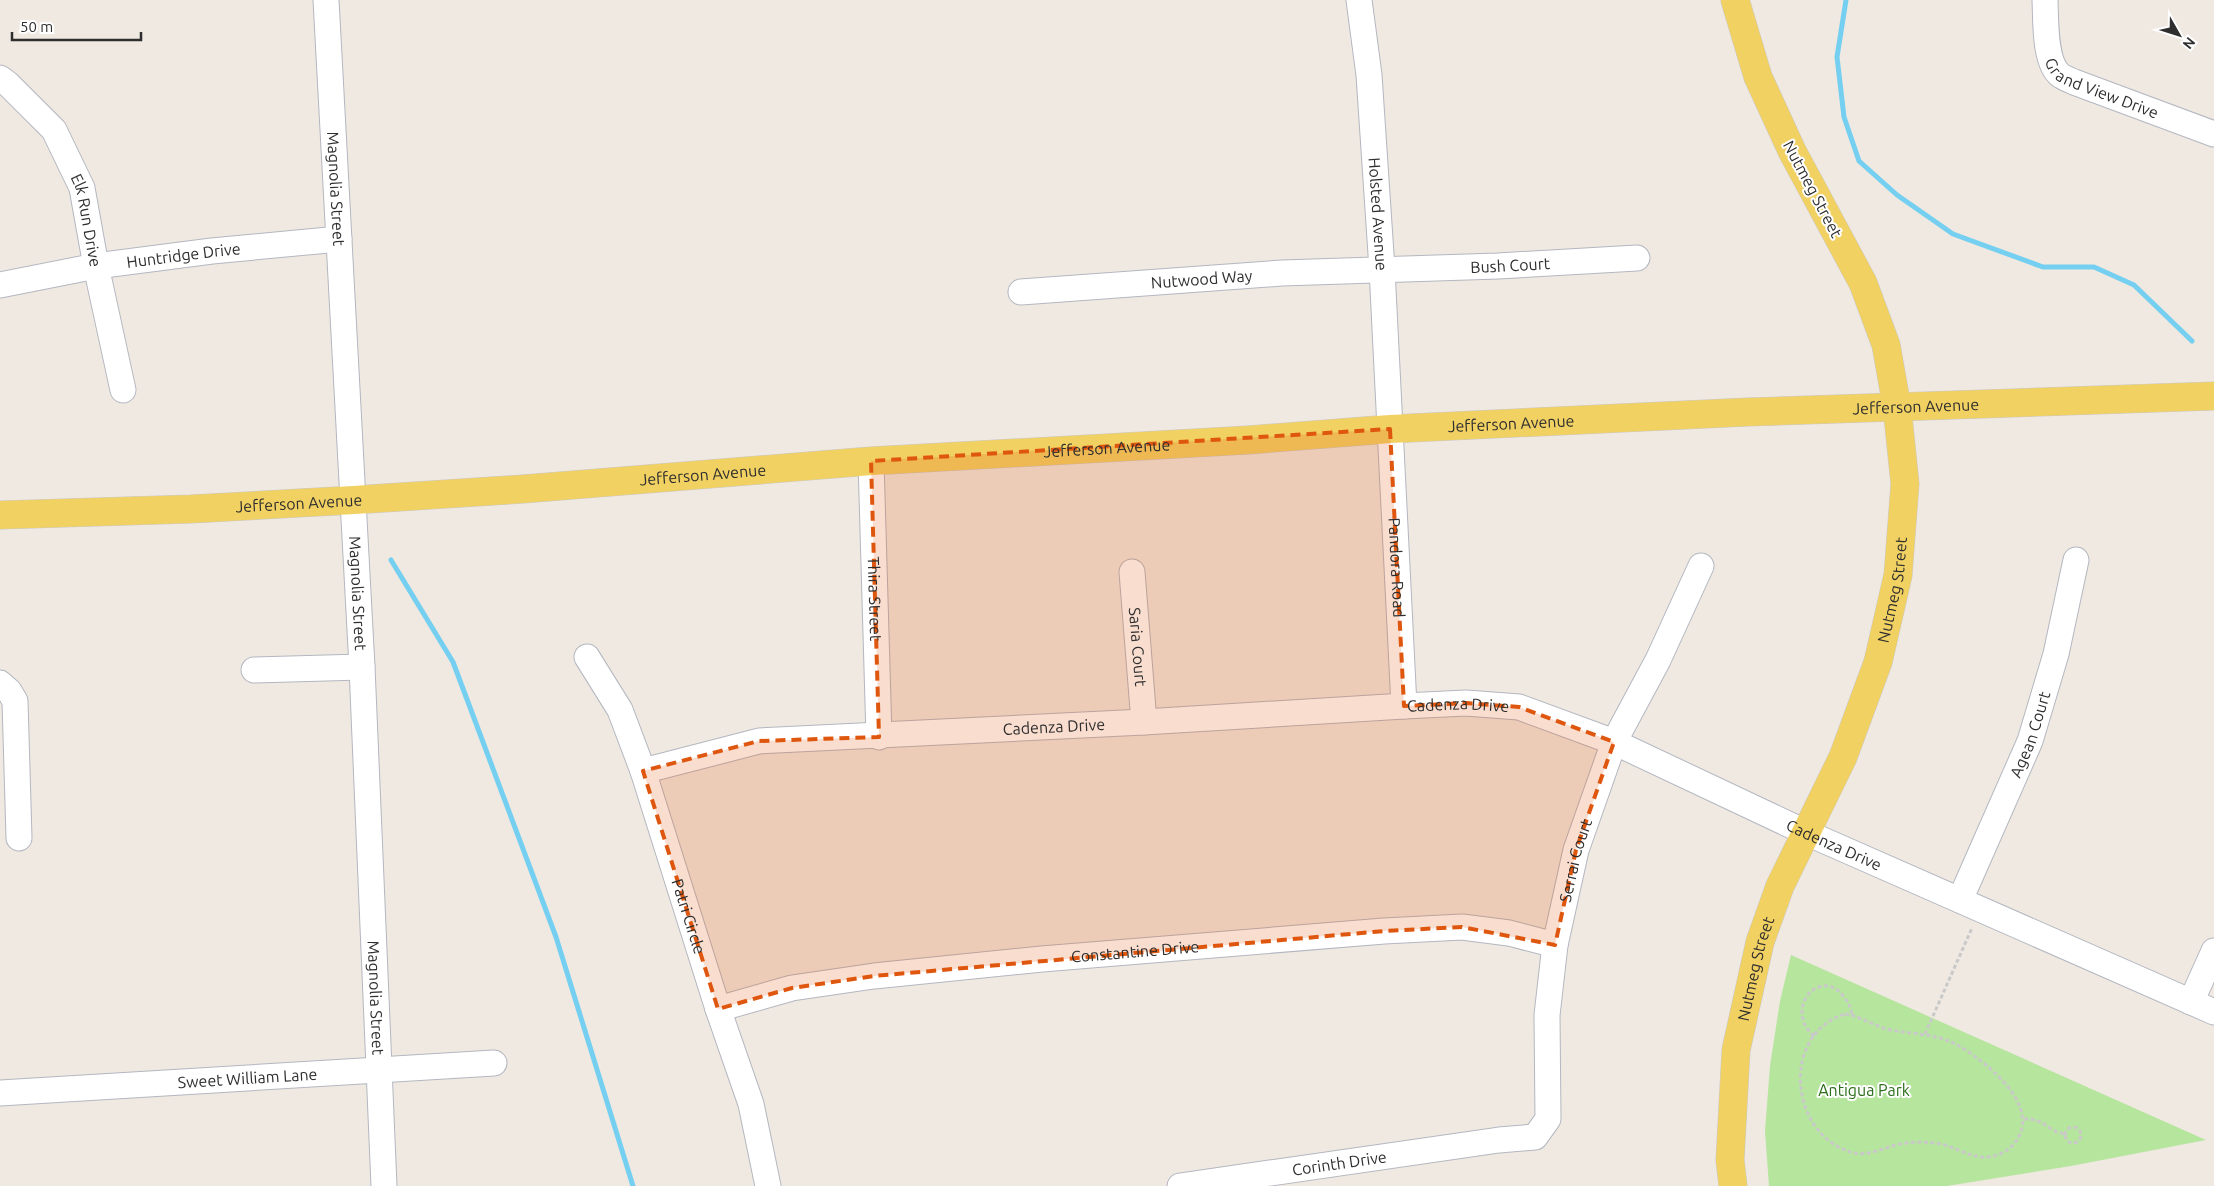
<svg xmlns="http://www.w3.org/2000/svg" width="2214" height="1186" viewBox="0 0 2214 1186" font-family="Ubuntu,sans-serif">
<style>
.green{fill:#b6e59e}
.lines{fill:none;stroke-linecap:round;stroke-linejoin:round}
.stream{stroke:#75cff0;stroke-width:5}
.minor-casing{stroke:#b4b7c1;stroke-width:27}
.major-casing{stroke:#c9c9c9;stroke-width:29}
.path{stroke:#c9c9c9;stroke-width:3;stroke-dasharray:4 2.5;stroke-linecap:butt}
.minor{stroke:#fff;stroke-width:25}
.major{stroke:#f2d163;stroke-width:28}
.marked{fill:#df570e;fill-opacity:0.2;stroke:#df570e;stroke-width:4;stroke-dasharray:10 6;stroke-linejoin:round}
.labels{text-anchor:middle;dominant-baseline:central;stroke-width:4;stroke-linejoin:round;paint-order:stroke}
.street-label{font-size:16px;fill:#2e2e2e;stroke:#fff}
.park-label{font-size:16px;fill:#2c6e1b;stroke:#fff}
</style>
<rect width="100%" height="100%" fill="#efe9e1"/>
<path class="green" d="M1791,955L2206,1140L2071,1166L1947,1186H1769L1765,1131L1770,1066L1780,1001Z"/>
<g class="lines">
<path class="stream" d="M1846,0L1837,57L1844,117L1859,161L1897,195L1953,234L2043,267H2094L2134,285L2192,341
M391,560L453,662L556,937L633,1186"/>
<defs>
<g id="minor">
<path id="s1" d="M326,0L362,667L384,1186"/>
<path id="s2" d="M1359,0L1369,75L1382,269L1404,706"/>
<path id="s3" d="M2045,0C2046,20 2044,62 2060,75C2064,78 2070,80 2074,82L2214,134"/>
<path id="s4" d="M0,78L8,84L54,130L82,188L96,266L123,390"/>
<path id="s5" d="M0,285L96,266L212,251L339,239"/>
<path id="s6" d="M1021,292L1282,273L1498,266L1637,258"/>
<path id="s7" d="M871,461L879,737"/>
<path id="s8" d="M1132,572L1144,722"/>
<path id="s9" d="M587,657L620,710L643,771L718,1009L751,1104L768,1186"/>
<path d="M254,670L362,667"/>
<path d="M0,683L9,691L15,701L19,838"/>
<path id="s10" d="M643,771L759,741L1144,722L1404,706L1466,703L1519,707L1614,742L1807,833L2214,1012"/>
<path id="s11" d="M1960,900L2030,741L2056,654L2076,560"/>
<path d="M2191,1002L2214,951"/>
<path id="s12" d="M718,1009L792,988L874,976L1042,959L1384,931L1462,927L1509,933L1555,945"/>
<path id="s13" d="M0,1093L494,1063"/>
<path id="s14" d="M1180,1186L1499,1140L1535,1137L1548,1119L1547,1015L1555,945L1576,850L1614,742L1658,660L1701,566"/>
</g>
<g id="major">
<path id="s15" d="M0,515L191,509L354,500L523,489L871,461L1248,440L1390,429L1748,412L2214,396"/>
<path id="s16" d="M1733,1186L1730,1160L1736,1050L1760,942L1780,886L1843,757L1878,662L1898,575L1905,484L1897,407L1886,345L1863,283L1792,151L1758,77L1735,0"/>
</g>
</defs>
<use href="#minor" class="minor-casing"/>
<use href="#major" class="major-casing"/>
<path class="path" d="M1845,1014C1861,1016 1875,1027 1891,1030C1916,1035 1937,1033 1961,1047C1990,1065 2046,1110 2012,1146C2004,1154 1992,1158 1981,1157C1968,1155 1957,1149 1945,1145C1929,1141 1908,1141 1892,1146C1876,1151 1862,1158 1845,1150C1788,1127 1783,1033 1845,1014Z
M1925,1034L1972,928
M1814,1036C1782,1009 1821,965 1844,997C1849,1003 1851,1008 1852,1015
M2024,1119C2045,1118 2048,1132 2065,1134
M2065 1135a8 8 0 1 1 16 0a8 8 0 1 1-16 0Z"/>
<use href="#minor" class="minor"/>
<use href="#major" class="major"/>
</g>
<path class="marked" d="M1390,429L1404,706L1466,703L1519,707L1614,742L1576,850L1555,945L1462,927L1384,931L874,976L792,988L718,1009L643,771L759,741L879,737L871,461Z"/>
<g class="labels">
<g class="street-label">
<text stroke="none"><textPath href="#s3" startOffset="121">Grand View Drive</textPath></text>
<text stroke="none"><textPath href="#s1" startOffset="189">Magnolia Street</textPath></text>
<text transform="translate(1813 189) rotate(62)">Nutmeg Street</text>
<text stroke="none"><textPath href="#s2" startOffset="215">Holsted Avenue</textPath></text>
<text stroke="none"><textPath href="#s4" startOffset="172">Elk Run Drive</textPath></text>
<text stroke="none"><textPath href="#s5" startOffset="186">Huntridge Drive</textPath></text>
<text stroke="none"><textPath href="#s6" startOffset="490">Bush Court</textPath></text>
<text stroke="none"><textPath href="#s6" startOffset="181">Nutwood Way</textPath></text>
<text stroke="none"><textPath href="#s15" startOffset="1919">Jefferson Avenue</textPath></text>
<text stroke="none"><textPath href="#s15" startOffset="1514">Jefferson Avenue</textPath></text>
<text stroke="none"><textPath href="#s15" startOffset="1109">Jefferson Avenue</textPath></text>
<text stroke="none"><textPath href="#s15" startOffset="704">Jefferson Avenue</textPath></text>
<text stroke="none"><textPath href="#s15" startOffset="299">Jefferson Avenue</textPath></text>
<text stroke="none"><textPath href="#s2" startOffset="569">Pandora Road</textPath></text>
<text stroke="none"><textPath href="#s16" startOffset="625">Nutmeg Street</textPath></text>
<text stroke="none"><textPath href="#s1" startOffset="594">Magnolia Street</textPath></text>
<text stroke="none"><textPath href="#s7" startOffset="138">Thira Street</textPath></text>
<text stroke="none"><textPath href="#s8" startOffset="75">Saria Court</textPath></text>
<text stroke="none"><textPath href="#s10" startOffset="820">Cadenza Drive</textPath></text>
<text stroke="none"><textPath href="#s10" startOffset="415">Cadenza Drive</textPath></text>
<text stroke="none"><textPath href="#s11" startOffset="180">Agean Court</textPath></text>
<text stroke="none"><textPath href="#s10" startOffset="1225">Cadenza Drive</textPath></text>
<text stroke="none"><textPath href="#s14" startOffset="642">Serrai Court</textPath></text>
<text stroke="none"><textPath href="#s9" startOffset="280">Patri Circle</textPath></text>
<text stroke="none"><textPath href="#s12" startOffset="422">Constantine Drive</textPath></text>
<text stroke="none"><textPath href="#s16" startOffset="220">Nutmeg Street</textPath></text>
<text stroke="none"><textPath href="#s1" startOffset="999">Magnolia Street</textPath></text>
<text stroke="none"><textPath href="#s13" startOffset="248">Sweet William Lane</textPath></text>
<text stroke="none"><textPath href="#s14" startOffset="161">Corinth Drive</textPath></text>
</g>
<g class="park-label">
<text x="1864" y="1090">Antigua Park</text>
</g>
</g>
<g transform="translate(2179 35) rotate(129)" stroke="#ffffff" stroke-width="4" paint-order="stroke">
<path d="M0-4L9 19L0 12L-9 19Z" fill="#2e2e2e"/>
<text y="-8" font-size="14" font-weight="bold" text-anchor="middle" fill="#2e2e2e">N</text>
</g>
<path d="M12 32v8h129v-8" fill="none" stroke="#2e2e2e" stroke-width="2.5"/>
<text x="20" y="32" font-size="15" fill="#2e2e2e" stroke="#ffffff" stroke-width="4" paint-order="stroke">50 m</text>
</svg>
